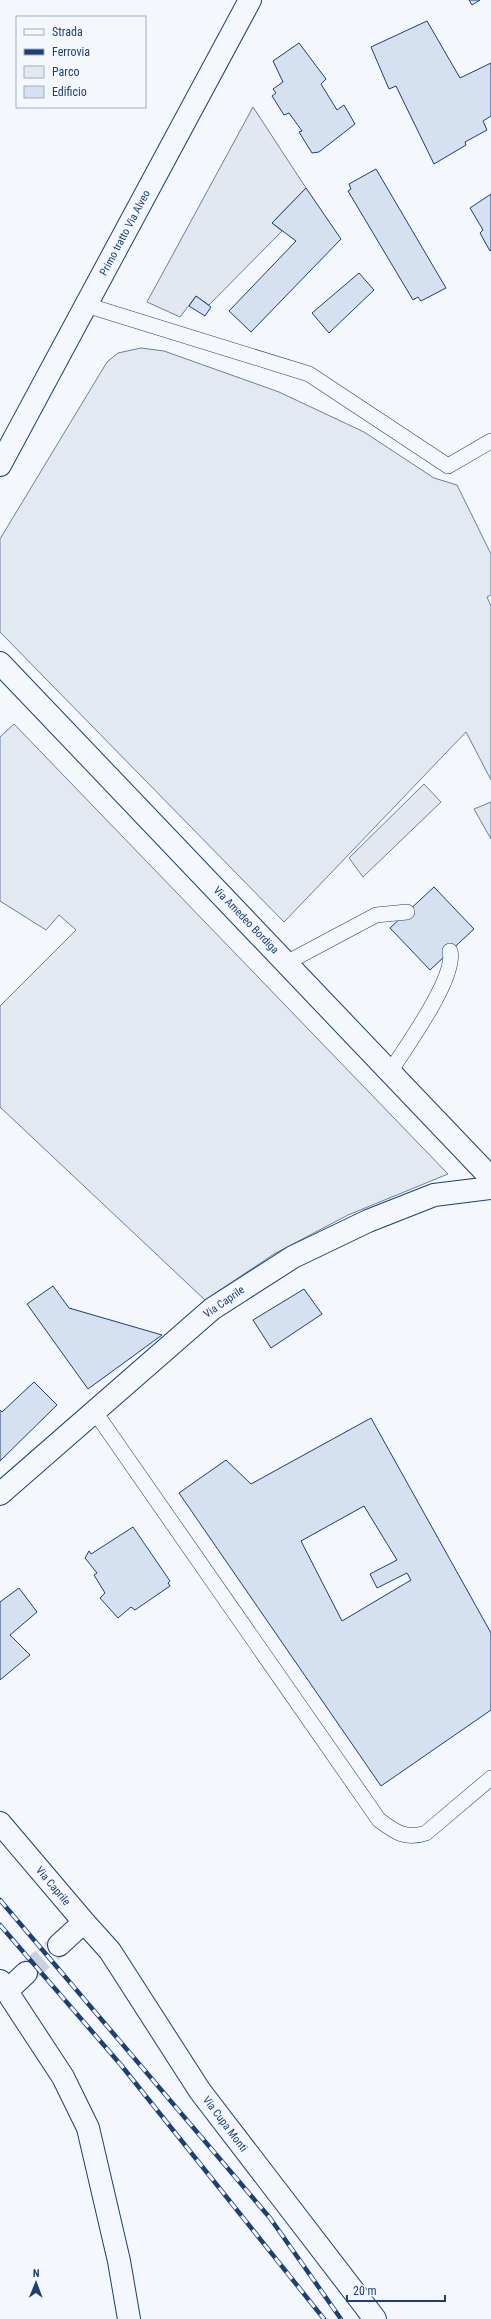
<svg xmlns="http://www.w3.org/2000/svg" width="491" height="2319" viewBox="0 0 491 2319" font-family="'Roboto Condensed',sans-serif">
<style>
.green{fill:#e3e9f0;stroke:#687fa3}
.parking{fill:#e3e8f0;stroke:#687fa3}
.building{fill:#d5e0f0;stroke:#1d3f73;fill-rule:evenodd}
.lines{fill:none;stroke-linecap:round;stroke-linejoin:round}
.street-tunnel{stroke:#c9d2e0;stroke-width:22;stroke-dasharray:22 11;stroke-linecap:butt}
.lane-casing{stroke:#1d3f73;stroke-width:16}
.street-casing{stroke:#1d3f73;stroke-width:24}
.secondary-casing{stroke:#1d3f73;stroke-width:24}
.lane{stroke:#f4f7fb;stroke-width:15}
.street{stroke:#f4f7fb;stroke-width:22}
.secondary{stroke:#f4f7fb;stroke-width:22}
.rail-casing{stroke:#1d3f73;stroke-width:4.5}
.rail{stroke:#f4f7fb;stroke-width:3;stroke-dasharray:9;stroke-linecap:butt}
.labels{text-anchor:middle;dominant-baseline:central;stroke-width:3;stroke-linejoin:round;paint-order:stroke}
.street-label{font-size:11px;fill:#1d3f73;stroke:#f4f7fb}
</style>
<rect width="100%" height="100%" fill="#f4f7fb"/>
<path class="green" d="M141,348L164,351L279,392L364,432L434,478L457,485L491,554V595L487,597L491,606V780L466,732L284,922L0,632V539L107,362L118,353Z
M14,724L448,1174L348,1215L274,1254L205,1300L0,1107V1006L76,930L59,915L46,930L0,901V737Z"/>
<path class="parking" d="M253,107L306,188L272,223L282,231L209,305L196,296L180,317L147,302Z
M424,784L441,802L363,877L349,858Z
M491,802V839L474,809Z"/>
<path class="building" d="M469,0H480L472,5Z
M427,21L460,78L491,63V116L483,121L487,130L465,142L466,145L434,164L396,86L389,89L371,47Z
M299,43L326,79L321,84L337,110L344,105L355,124L319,152L312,153L299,132L302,131L289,113L284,115L272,96L276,93L273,89L283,82L273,61Z
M376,169L446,288L421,301L418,297L413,300L348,191L351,189L349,184Z
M306,188L341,239L251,332L229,311L296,241L272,223Z
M491,194V250L490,251L480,233L483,230L470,208Z
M359,273L374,290L329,333L312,313Z
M196,296L211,307L205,316L189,306Z
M434,887L474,929L430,970L390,928Z
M53,1286L69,1308L162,1335L88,1389L27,1304Z
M304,1289L322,1314L271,1348L253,1320Z
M34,1382L57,1405L0,1461V1410L2,1412Z
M371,1418L491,1633V1710L381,1786L179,1493L226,1460L251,1484ZM364,1506L397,1560L370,1574L377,1588L407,1573L411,1580L342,1621L301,1541Z
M133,1527L170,1581L168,1583L170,1586L135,1610L131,1607L118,1618L100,1598L105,1593L94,1575L97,1573L85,1558L89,1551L91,1554Z
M19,1588L37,1612L10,1635L30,1655L0,1680V1602Z"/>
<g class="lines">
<path class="street-tunnel" d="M26,1973L59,1945"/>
<defs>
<path id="lane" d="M86,305L309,374L448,466L491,441
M286,963L376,915L407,912
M390,1072C405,1048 457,977 450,951
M95,1412L379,1820C395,1832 406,1840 426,1833L491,1778"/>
<path id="street" d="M0,465L250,0
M0,1494L212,1309L293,1257L368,1221L434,1195L491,1188
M0,1823L84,1922L59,1945
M84,1922L110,1951L200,2091L375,2319
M0,1981L63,2077L88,2128L119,2261L129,2319
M8,1990L26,1973"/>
<path id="secondary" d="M0,663L491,1178"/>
</defs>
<use href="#lane" class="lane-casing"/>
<use href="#street" class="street-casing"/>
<use href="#secondary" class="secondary-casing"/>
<use href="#lane" class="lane"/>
<use href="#street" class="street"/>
<use href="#secondary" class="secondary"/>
<defs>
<path id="rail" d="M0,1900L270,2218L341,2319
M0,1925L121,2065L324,2319"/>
</defs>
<use href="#rail" class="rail-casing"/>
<use href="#rail" class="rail"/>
</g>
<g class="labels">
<g class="street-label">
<text transform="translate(125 233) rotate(-62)">Primo tratto Via Alveo</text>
<text transform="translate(246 920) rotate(46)">Via Amedeo Bordiga</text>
<text transform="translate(224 1302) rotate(-35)">Via Caprile</text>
<text transform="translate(53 1886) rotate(50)">Via Caprile</text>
<text transform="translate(225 2124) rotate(53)">Via Cupa Monti</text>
</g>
</g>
<rect x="16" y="16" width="130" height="92" fill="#f4f7fb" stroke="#9eadc5"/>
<rect x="24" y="29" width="20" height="6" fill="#f4f7fb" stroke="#9eadc5"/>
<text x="52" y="36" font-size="12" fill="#1d3f73">Strada</text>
<rect x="24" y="49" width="20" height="6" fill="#1d3f73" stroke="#9eadc5"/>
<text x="52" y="56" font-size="12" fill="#1d3f73">Ferrovia</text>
<rect x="24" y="66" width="20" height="12" fill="#e3e9f0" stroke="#9eadc5"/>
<text x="52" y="76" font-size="12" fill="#1d3f73">Parco</text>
<rect x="24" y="86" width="20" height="12" fill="#d5e0f0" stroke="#9eadc5"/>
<text x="52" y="96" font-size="12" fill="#1d3f73">Edificio</text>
<g transform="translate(36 2283) rotate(1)" stroke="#f4f7fb" stroke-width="3" paint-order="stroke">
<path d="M0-3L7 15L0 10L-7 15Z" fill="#1d3f73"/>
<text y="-6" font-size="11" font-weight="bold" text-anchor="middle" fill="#1d3f73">N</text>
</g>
<path d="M347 2295v6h98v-6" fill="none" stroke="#1d3f73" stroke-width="2"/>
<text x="353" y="2295" font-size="12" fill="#1d3f73" stroke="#f4f7fb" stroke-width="3" paint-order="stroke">20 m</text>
</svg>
